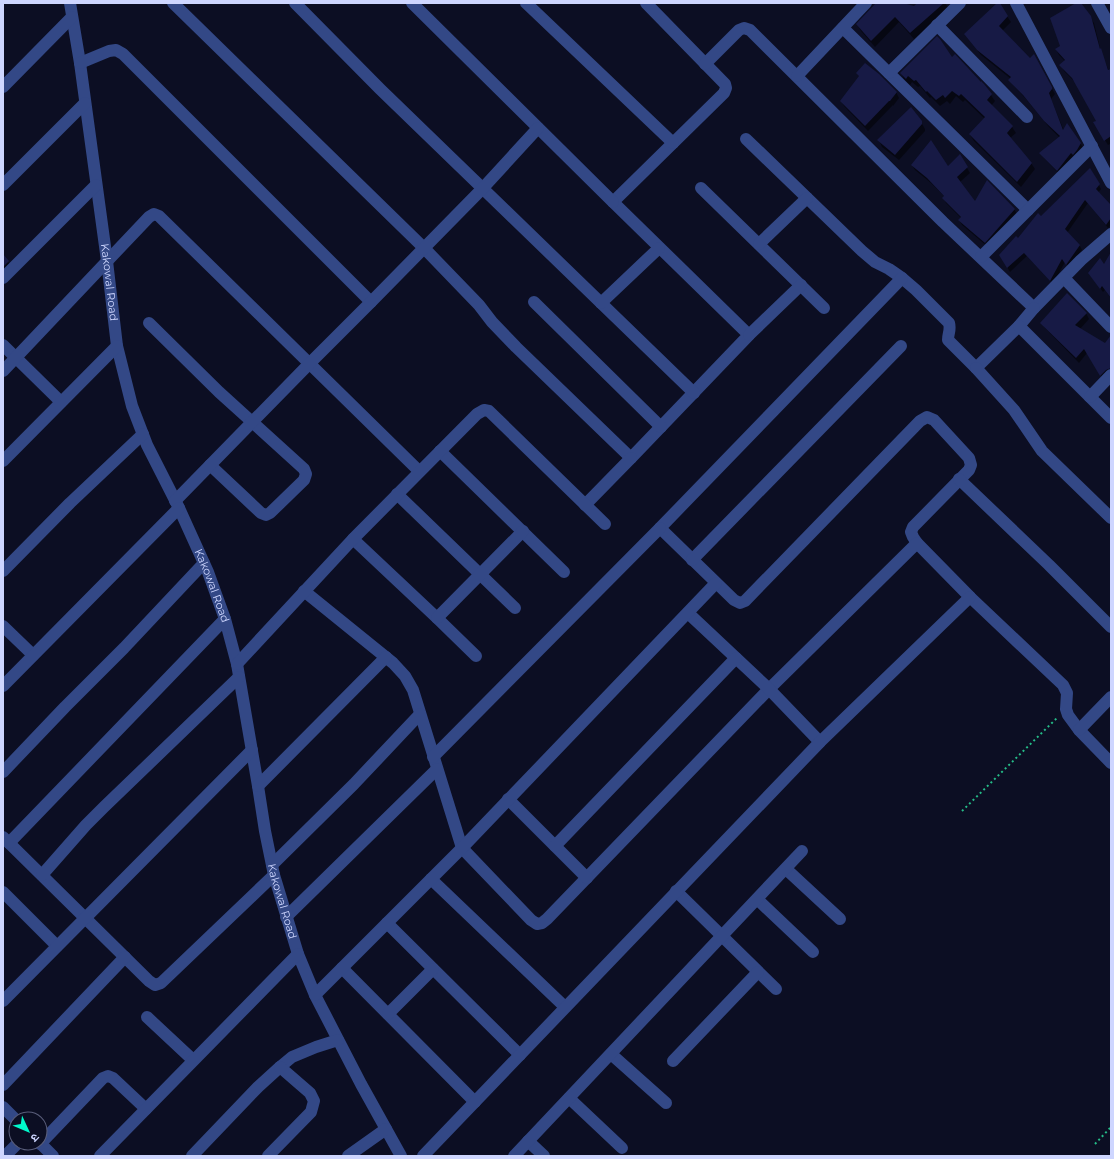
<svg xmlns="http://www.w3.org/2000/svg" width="1114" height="1159" viewBox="0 0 1114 1159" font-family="Montserrat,'Noto Sans Devanagari',sans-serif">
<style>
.shadow{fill:#0007}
.building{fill:#171a45}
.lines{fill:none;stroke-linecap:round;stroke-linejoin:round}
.path{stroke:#25bc88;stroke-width:2;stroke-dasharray:2 3;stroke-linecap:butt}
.minor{stroke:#334886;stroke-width:12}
.labels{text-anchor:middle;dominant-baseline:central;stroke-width:3.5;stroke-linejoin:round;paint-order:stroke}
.street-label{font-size:11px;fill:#ced6ff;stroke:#0c0e23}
</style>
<rect width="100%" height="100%" fill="#0c0e23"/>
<path class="shadow" d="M878,3H899L914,7L919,3H945L949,9L914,39L899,22L875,47L861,31L857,24Z
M998,3L1011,22L1002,31L1030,60L1034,56L1055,94L1051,99L1064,131L1080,143L1084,149L1060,175L1044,158L1041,153L1060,138L1048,126L1027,100L1013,85L1010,80L1011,79L981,55L965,35Z
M1078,3H1080L1094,23L1101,52L1109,71L1111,70V147L1110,144L1108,145L1094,123L1097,121L1076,83L1064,71L1061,65L1065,61L1059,55L1056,49L1061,46Z
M951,59L983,84L995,101L991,106L1012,127L1016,133L1010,138L1031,163L1035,169L1021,187L974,141L970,135L985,119L965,100L963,102L956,96L950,104L947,101L940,106L931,97L930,98L920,86L918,87L912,82L910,85L904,79L901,73Z
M857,73L896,92L899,98L893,106V105L868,131L844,106L841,101L860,77Z
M921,122L925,129V131L899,160L882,147L879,140Z
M960,156L970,173L960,182L975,203L1014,209L1017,214L988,247L962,225L959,220L961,218L946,203L944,198L945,197L931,183L915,170L912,165L948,168Z
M1090,169L1101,189L1098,193L1111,207V225L1108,228L1088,203L1067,233L1080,246L1082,250L1069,268L1065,262L1053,284L1027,256L1010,272L1000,255L1018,240Z
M1111,254V298L1105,290L1103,292L1089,274L1104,265Z
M3,255L11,266L3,274Z
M1086,313L1089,319L1080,329L1105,344L1111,338V374L1103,380L1087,353L1079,363L1045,328L1042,323Z"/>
<path class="building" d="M876,3H903L914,6L917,3H944L910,33L895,17L871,41L856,24Z
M997,3H1000L1008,16L999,26L1030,58L1034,54L1052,87V89L1049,93L1063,130L1067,123L1081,143L1077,150L1073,155L1071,153L1057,171L1039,153L1060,136L1044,121L1023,95L1008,80L1011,77L977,50L964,34Z
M1076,3H1081L1091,16L1100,49L1101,48L1108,70L1111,69V136L1104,141L1093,122L1096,121L1072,78L1059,65L1065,60L1055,49L1060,46L1050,18Z
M937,36L940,39L952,57L955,54L981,82V81L984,84L992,94L987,100L1013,126L1007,133L1032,163L1017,182L969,134L985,117L961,94L959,96L952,91L945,98L943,95L936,100L927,91L926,92L916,80L914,81L908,76L906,79L900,73Z
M865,63L879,74L897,92L890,101H889L865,126L840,101L859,76L856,73Z
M911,107L922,121V124L895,155L877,140Z
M931,140L948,166L960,154L968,167L957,177L975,201L987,180L1015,209L985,243L958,220L961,217L942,198L944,196L927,178L911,165Z
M1090,168L1100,184L1096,189L1111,205V218L1106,225L1085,200L1065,229L1080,245L1066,265L1062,259L1050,281L1024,253L1007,268L999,255L1016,236L1018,238L1038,213L1041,216Z
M1111,252V298L1102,286L1100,289L1088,273L1100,258L1104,264Z
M3,254L9,261L3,267Z
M1067,293L1087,313L1075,325L1105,343L1111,335V368L1106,370L1100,376L1084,349L1076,358L1040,323Z"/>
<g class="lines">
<path class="path" d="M962,811L1057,718
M1095,1144L1111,1127"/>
<g class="minor">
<path id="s1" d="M70,3L80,63L107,261L117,346L132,406L147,445L179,508L208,572L225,619L237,664L258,786L265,831L274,875L298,954L315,995L361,1084L401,1156"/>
<path d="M173,3L424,248L479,305L492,322L516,347L631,458L749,335L613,202L724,93L726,88L725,84L646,3"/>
<path d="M295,3L380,89L694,393"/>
<path d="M412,3L613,202"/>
<path d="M526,3L673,143"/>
<path d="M1016,3L1111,183"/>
<path d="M1097,3L1111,28"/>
<path d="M937,25L1027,117"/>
<path d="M843,28L1028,210"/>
<path d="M80,63L109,51L116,50L123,54L371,302"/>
<path d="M705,64L739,30L744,28L750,30L943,222L1034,308L1081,260L1111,234"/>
<path d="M889,73L960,3"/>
<path d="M797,76L866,3"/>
<path d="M3,87L72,17"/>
<path d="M746,139L862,251L875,262L889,269L902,278L916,290L949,323C951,330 948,333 948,340L976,368L1019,326L1034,308"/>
<path d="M3,185L85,103"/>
<path d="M701,188L824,308"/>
<path d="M759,244L807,198"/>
<path d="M981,257L1092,146"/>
<path d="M3,278L96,185"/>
<path d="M902,278L660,528L734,600L740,603L745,601L920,421L927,417L934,420L969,458L971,465L969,470L913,527L911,532L913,537L917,543"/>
<path d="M1064,278L1111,327"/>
<path d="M534,302L661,427"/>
<path d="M601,303L659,248"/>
<path d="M149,323L219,392L304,469L306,474L304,480L270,513L266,515L261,513L210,465"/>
<path d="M1019,326L1111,418"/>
<path d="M749,335L801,285"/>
<path d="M3,345L61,402"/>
<path d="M976,368L1014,410L1042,451L1111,518"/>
<path d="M3,371L149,217L154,214L159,216L419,471"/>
<path d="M1090,397L1111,375"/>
<path d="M440,451L564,572"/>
<path d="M3,461L117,346"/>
<path d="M959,479L1049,565L1111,627"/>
<path d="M397,494L515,608"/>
<path d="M175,501L310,363L371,302L483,188L538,128"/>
<path d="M585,505L631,458"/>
<path d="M353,539L437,618L476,656"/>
<path d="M692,560L901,346"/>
<path d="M3,571L70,503L143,434"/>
<path d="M304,591L393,663L405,676L413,690L462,848L531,920L537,924L542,923L547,919L769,689L917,543L970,597L1063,685L1067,693L1066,709L1068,715L1079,730L1111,763"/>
<path d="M688,613L769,689L820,742"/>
<path d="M437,618L523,531"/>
<path d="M3,626L33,655"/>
<path d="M237,664L353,539L477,414L484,410L489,411L605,524"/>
<path d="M3,686L179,508"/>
<path d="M1079,730L1111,697"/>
<path d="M433,757L660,528"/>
<path d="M3,772L65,707L124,648L204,563"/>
<path d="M258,786L386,657"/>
<path d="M508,799L587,878"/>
<path d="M3,837L149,981L155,985L161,983L274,875"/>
<path d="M9,843L225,619"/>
<path d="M555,846L736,658"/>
<path d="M272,865L354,784L420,714"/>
<path d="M786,869L840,919"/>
<path d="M42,875L86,825L104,807L239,677"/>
<path d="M431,879L565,1007"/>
<path d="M676,891L776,989"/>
<path d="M3,892L57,946"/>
<path d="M757,899L813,952"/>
<path d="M286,917L437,769"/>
<path d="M387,923L520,1055"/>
<path d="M342,968L475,1102"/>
<path d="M315,995L462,848L716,583"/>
<path d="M3,1001L252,750"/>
<path d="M388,1014L433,969"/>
<path d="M147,1017L193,1060"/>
<path d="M611,1054L666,1103"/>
<path d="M673,1061L758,972"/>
<path d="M3,1085L125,957"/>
<path d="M569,1098L622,1148"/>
<path d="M3,1107L16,1120"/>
<path d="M528,1141L544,1156"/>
<path d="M40,1143L53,1156"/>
<path d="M40,1144L103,1078L108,1076L113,1078L146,1109"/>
<path d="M5,1156L18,1143"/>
<path d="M100,1156L298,954"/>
<path d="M192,1156L258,1087L280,1067L292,1057L316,1047L338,1040"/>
<path d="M268,1156L311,1112L314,1101L310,1093L280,1067"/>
<path d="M348,1156L386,1129"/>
<path d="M423,1156L820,742L970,597"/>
<path d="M514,1156L802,851"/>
</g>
</g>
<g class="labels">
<g class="street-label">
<text stroke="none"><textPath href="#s1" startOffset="282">Kakowal Road</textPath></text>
<text stroke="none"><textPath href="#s1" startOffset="605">Kakowal Road</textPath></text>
<text stroke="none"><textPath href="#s1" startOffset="929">Kakowal Road</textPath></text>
</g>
</g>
<rect width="1114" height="1159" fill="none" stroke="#ced6ff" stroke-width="8"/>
<g transform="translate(28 1131) rotate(134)"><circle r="19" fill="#0c0e23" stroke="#5a5e7b"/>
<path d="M0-3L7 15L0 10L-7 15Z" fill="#00f9cb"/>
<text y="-6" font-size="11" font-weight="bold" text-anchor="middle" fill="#ced6ff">उ</text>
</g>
</svg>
